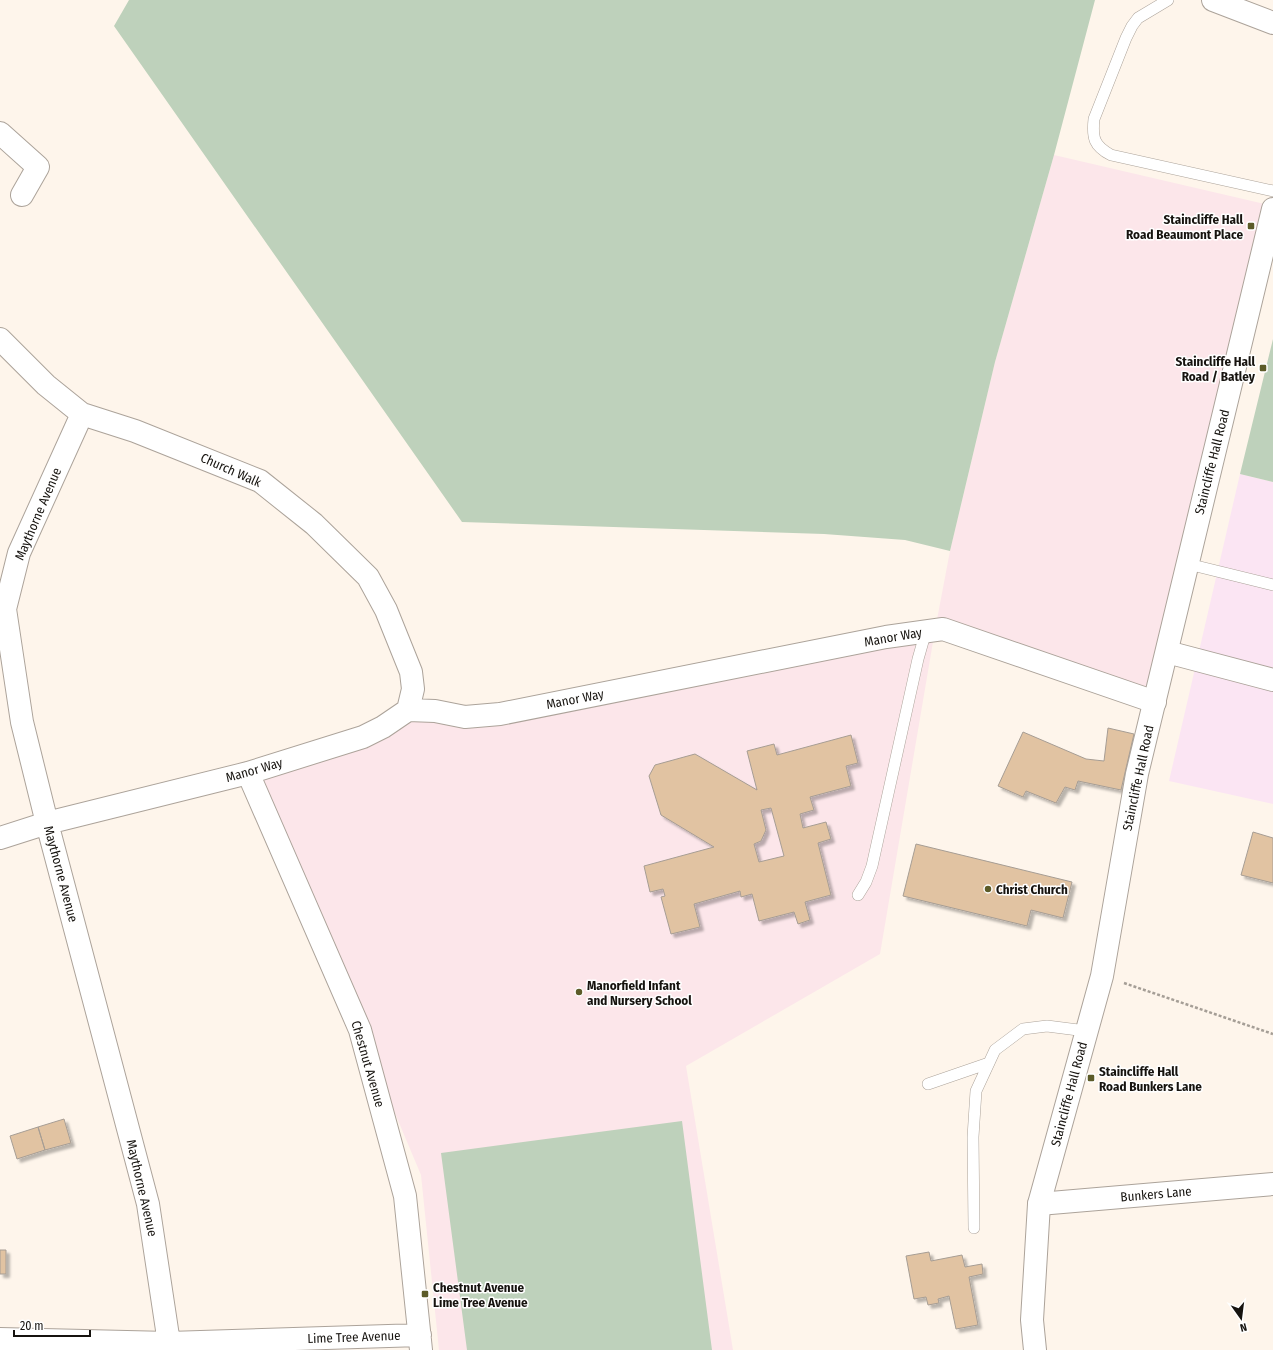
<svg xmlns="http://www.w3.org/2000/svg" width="1273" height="1350" viewBox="0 0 1273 1350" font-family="'Fira Sans Condensed',sans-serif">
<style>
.industrial{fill:#fbe5f3}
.education{fill:#fce6ea}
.green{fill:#bed1bb}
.building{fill:#e1c3a2;stroke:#a69d94;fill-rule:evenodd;filter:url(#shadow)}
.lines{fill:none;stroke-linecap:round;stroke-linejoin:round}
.lane-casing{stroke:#aca39a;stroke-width:12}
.street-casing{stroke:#aca39a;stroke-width:24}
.secondary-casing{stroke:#aca39a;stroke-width:24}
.primary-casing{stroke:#aca39a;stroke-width:24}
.path{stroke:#a59e96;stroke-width:2.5;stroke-dasharray:3 2;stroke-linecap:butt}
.lane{stroke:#fff;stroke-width:11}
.street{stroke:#fff;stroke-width:22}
.secondary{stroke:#fff;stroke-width:22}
.primary{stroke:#fff;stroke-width:22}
.poi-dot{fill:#5c5b28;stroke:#fff;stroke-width:1.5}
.labels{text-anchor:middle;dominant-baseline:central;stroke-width:3;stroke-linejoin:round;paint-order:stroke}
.poi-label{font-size:13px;font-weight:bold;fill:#16130f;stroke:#fff;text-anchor:start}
.street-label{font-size:13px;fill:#16130f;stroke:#fff}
</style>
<defs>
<filter id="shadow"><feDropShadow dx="3.5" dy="3.5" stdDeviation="1" flood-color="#0004"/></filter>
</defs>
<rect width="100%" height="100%" fill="#fef5eb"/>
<path class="industrial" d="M1240,474L1273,482V804L1169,781Z"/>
<path class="education" d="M1054,155L1269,205L1155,702L935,630L880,954L686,1066L733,1350H439L421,1175L360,1030L248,773L408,710L465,717L935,630L950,551L995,362Z"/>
<path class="green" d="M129,0H1095L1054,155L995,362L950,551L905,540L824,534L462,522L114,26Z
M1273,339V482L1240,474Z
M682,1121L712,1350H467L441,1153Z"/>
<path class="building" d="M1108,728L1134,734L1121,790L1078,781L1075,790L1065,787L1056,803L1026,791L1023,797L998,786L1023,732L1086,759L1104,761Z
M851,735L858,763L846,766L851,786L810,797L814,810L800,814L803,828L826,822L831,839L818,843L831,895L805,902L810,920L798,924L794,912L759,921L752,894L741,897L740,891L694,904L700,927L671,934L661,897L665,896L663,889L650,892L644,866L714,847L661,815L649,776L655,765L695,754L757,790L747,751L774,744L777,755ZM771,808L784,856L759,862L754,844L761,841L766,830L761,810Z
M1253,832L1273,838V883L1241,875Z
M916,844L1072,882L1063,918L1031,910L1027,926L903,896Z
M64,1119L71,1143L45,1150L38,1127Z
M38,1127L45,1150L17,1159L10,1136Z
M0,1250H6V1274H0Z
M929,1252L931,1261L962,1255L965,1267L982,1264L983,1274L969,1277L978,1325L956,1329L949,1296L938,1299L939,1303L928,1305L926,1297L914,1299L906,1256Z"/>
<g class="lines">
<defs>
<path id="lane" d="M1168,0L1138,18L1132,26L1126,38L1094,119C1092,138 1094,146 1111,155L1273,191
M1188,564L1273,585
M858,895L866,882L872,866L918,659L926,631
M928,1084L989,1063
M974,1228L973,1137L976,1091L995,1050L1023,1029L1047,1026L1086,1031"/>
<path id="street" d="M0,133L38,167L22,195
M0,339L46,385L82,414L135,431L260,481L314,524L368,577L386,610L411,672L413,689L408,710
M82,414L19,553L5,609L22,722L47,823L148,1204L169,1343
M1167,652L1273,680
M248,773L360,1030L405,1196L421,1350
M0,838L47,823L248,773L363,737L383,727L408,710L435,711L465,717L500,714L886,637L943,629L1155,702
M1039,1204L1273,1184
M0,1339L169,1343L420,1335"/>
<path id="secondary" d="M1035,1350L1032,1320L1039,1204L1102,976L1137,774L1273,209"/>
<path id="primary" d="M1213,0L1273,23"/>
</defs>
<use href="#lane" class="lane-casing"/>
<use href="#street" class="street-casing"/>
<use href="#secondary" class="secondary-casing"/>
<use href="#primary" class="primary-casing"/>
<path class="path" d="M1124,983L1273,1034"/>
<use href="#lane" class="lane"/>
<use href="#street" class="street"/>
<use href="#secondary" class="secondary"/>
<use href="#primary" class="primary"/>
</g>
<g class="poi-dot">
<rect x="1247" y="222" width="8" height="8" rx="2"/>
<rect x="1259" y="364" width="8" height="8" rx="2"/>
<circle cx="988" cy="889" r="4"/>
<circle cx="579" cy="992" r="4"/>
<rect x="1087" y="1074" width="8" height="8" rx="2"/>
<rect x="421" y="1290" width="8" height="8" rx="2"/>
</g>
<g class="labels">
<g class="poi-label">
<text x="1243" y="219" text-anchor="end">Staincliffe Hall<tspan x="1243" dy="15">Road Beaumont Place</tspan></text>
<text x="1255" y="361" text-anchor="end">Staincliffe Hall<tspan x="1255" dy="15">Road / Batley</tspan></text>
<text x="996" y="889">Christ Church</text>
<text x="587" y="985">Manorfield Infant<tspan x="587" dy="15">and Nursery School</tspan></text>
<text x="1099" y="1071">Staincliffe Hall<tspan x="1099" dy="15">Road Bunkers Lane</tspan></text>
<text x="433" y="1287">Chestnut Avenue<tspan x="433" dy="15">Lime Tree Avenue</tspan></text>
</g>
<g class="street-label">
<text transform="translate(1212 462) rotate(-76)">Staincliffe Hall Road</text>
<text transform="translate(231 470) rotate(24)">Church Walk</text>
<text transform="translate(38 514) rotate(-67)">Maythorne Avenue</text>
<text transform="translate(893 637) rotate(-10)">Manor Way</text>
<text transform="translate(575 699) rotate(-11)">Manor Way</text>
<text transform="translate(254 770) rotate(-16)">Manor Way</text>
<text transform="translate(1138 778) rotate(-78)">Staincliffe Hall Road</text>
<text transform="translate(61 874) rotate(75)">Maythorne Avenue</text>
<text transform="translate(368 1064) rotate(74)">Chestnut Avenue</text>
<text transform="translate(1069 1094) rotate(-75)">Staincliffe Hall Road</text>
<text transform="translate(142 1188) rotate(77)">Maythorne Avenue</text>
<text transform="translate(1156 1194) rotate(-5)">Bunkers Lane</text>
<text transform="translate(354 1337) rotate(-2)">Lime Tree Avenue</text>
</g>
</g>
<g transform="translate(1241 1318) rotate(166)" stroke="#ffffff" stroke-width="3" paint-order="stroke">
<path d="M0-3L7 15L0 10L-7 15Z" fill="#16130f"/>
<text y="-6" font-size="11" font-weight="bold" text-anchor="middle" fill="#16130f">N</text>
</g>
<path d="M14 1330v6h76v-6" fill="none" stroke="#16130f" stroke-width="2"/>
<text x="20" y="1330" font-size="12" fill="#16130f" stroke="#ffffff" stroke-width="3" paint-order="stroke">20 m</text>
</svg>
